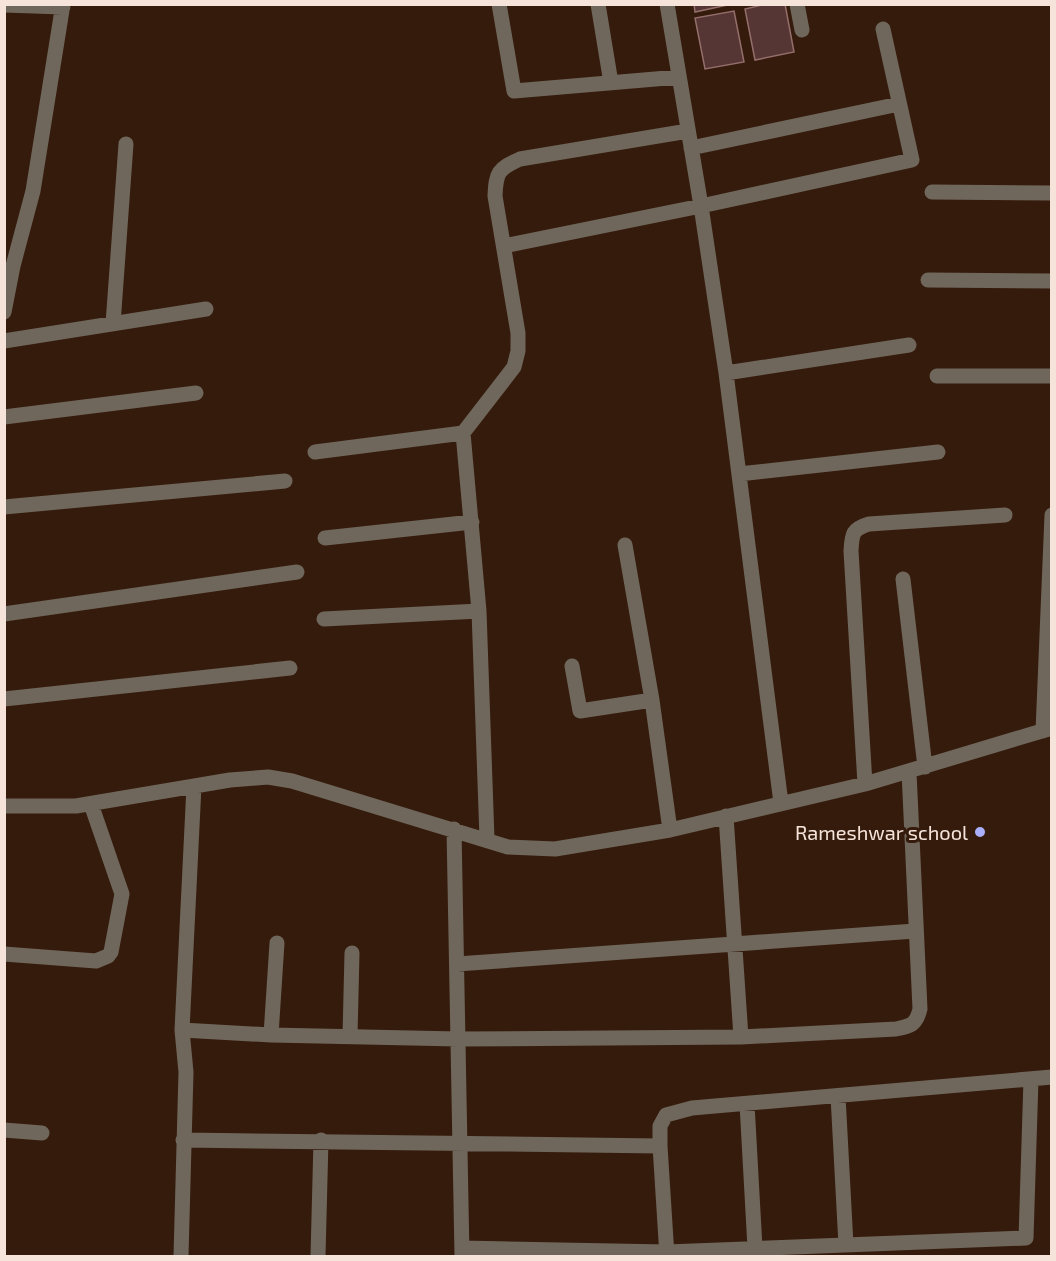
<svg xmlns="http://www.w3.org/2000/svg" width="1056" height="1261" viewBox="0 0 1056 1261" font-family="'Exo 2',sans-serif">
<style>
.building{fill:#563634;stroke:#936e6b;stroke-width:1.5}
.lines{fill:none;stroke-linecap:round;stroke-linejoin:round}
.minor{stroke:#6f675b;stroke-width:15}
.poi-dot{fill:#aaaffb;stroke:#351b0c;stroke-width:2}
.labels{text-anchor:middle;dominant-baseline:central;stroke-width:6;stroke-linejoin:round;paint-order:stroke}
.poi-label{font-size:20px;fill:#f6e4da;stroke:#351b0c;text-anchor:end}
</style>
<rect width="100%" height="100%" fill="#351b0c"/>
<path class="building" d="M694,4H732L695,12Z
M766,4H785L794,52L755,60L745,9Z
M734,11L744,62L705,69L695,18Z"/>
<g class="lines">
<path class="minor" d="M499,4L514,91L679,77
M598,4L611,83
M667,4L701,206L726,373L781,803
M797,4L802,30
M4,5L63,7
M691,148L899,104
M932,192L1052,193
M504,246L701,206L912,160L883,29
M928,280L1052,281
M4,312L13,266L33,191L63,4
M113,324L126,144
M4,341L206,309
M726,373L909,345
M937,376H1052
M4,417L196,393
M463,433L514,367L518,351V333L495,196C496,172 498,169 520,159L688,131
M315,452L463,433L479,611
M739,474L938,452
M4,507L285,481
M325,538L472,522
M625,545L652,700
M903,579L925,767
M4,614L297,572
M324,619L479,611L487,839
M572,666L580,711L652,700L670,830
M4,699L290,668
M1043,731L1052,515
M865,784L851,551C852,534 852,529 869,524L1005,515
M4,806H76L230,780L268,777L292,781L508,847L555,849L670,830L865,784L1052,728
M726,816L741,1037
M454,829L462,1256
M4,954L96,961L108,956L111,952L122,894L91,804
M457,964L915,931
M182,1030L271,1035L458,1039L741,1037L896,1029C911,1026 916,1025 920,1009L909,772
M271,1035L277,943
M350,1036L352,953
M838,1096L846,1245
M747,1104L755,1248
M4,1130L42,1133
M183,1140L660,1146
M462,1248L667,1252L1026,1238L1031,1079
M181,1256L186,1072L182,1030L194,786
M318,1256L321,1140
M667,1256L660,1146V1126L666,1115L692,1108L1052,1077"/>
</g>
<circle class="poi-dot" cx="980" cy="832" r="6"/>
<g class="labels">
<g class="poi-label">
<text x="968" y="832">Rameshwar school</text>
</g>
</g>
<rect width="1056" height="1261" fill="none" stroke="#f6e4da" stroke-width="12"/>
</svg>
